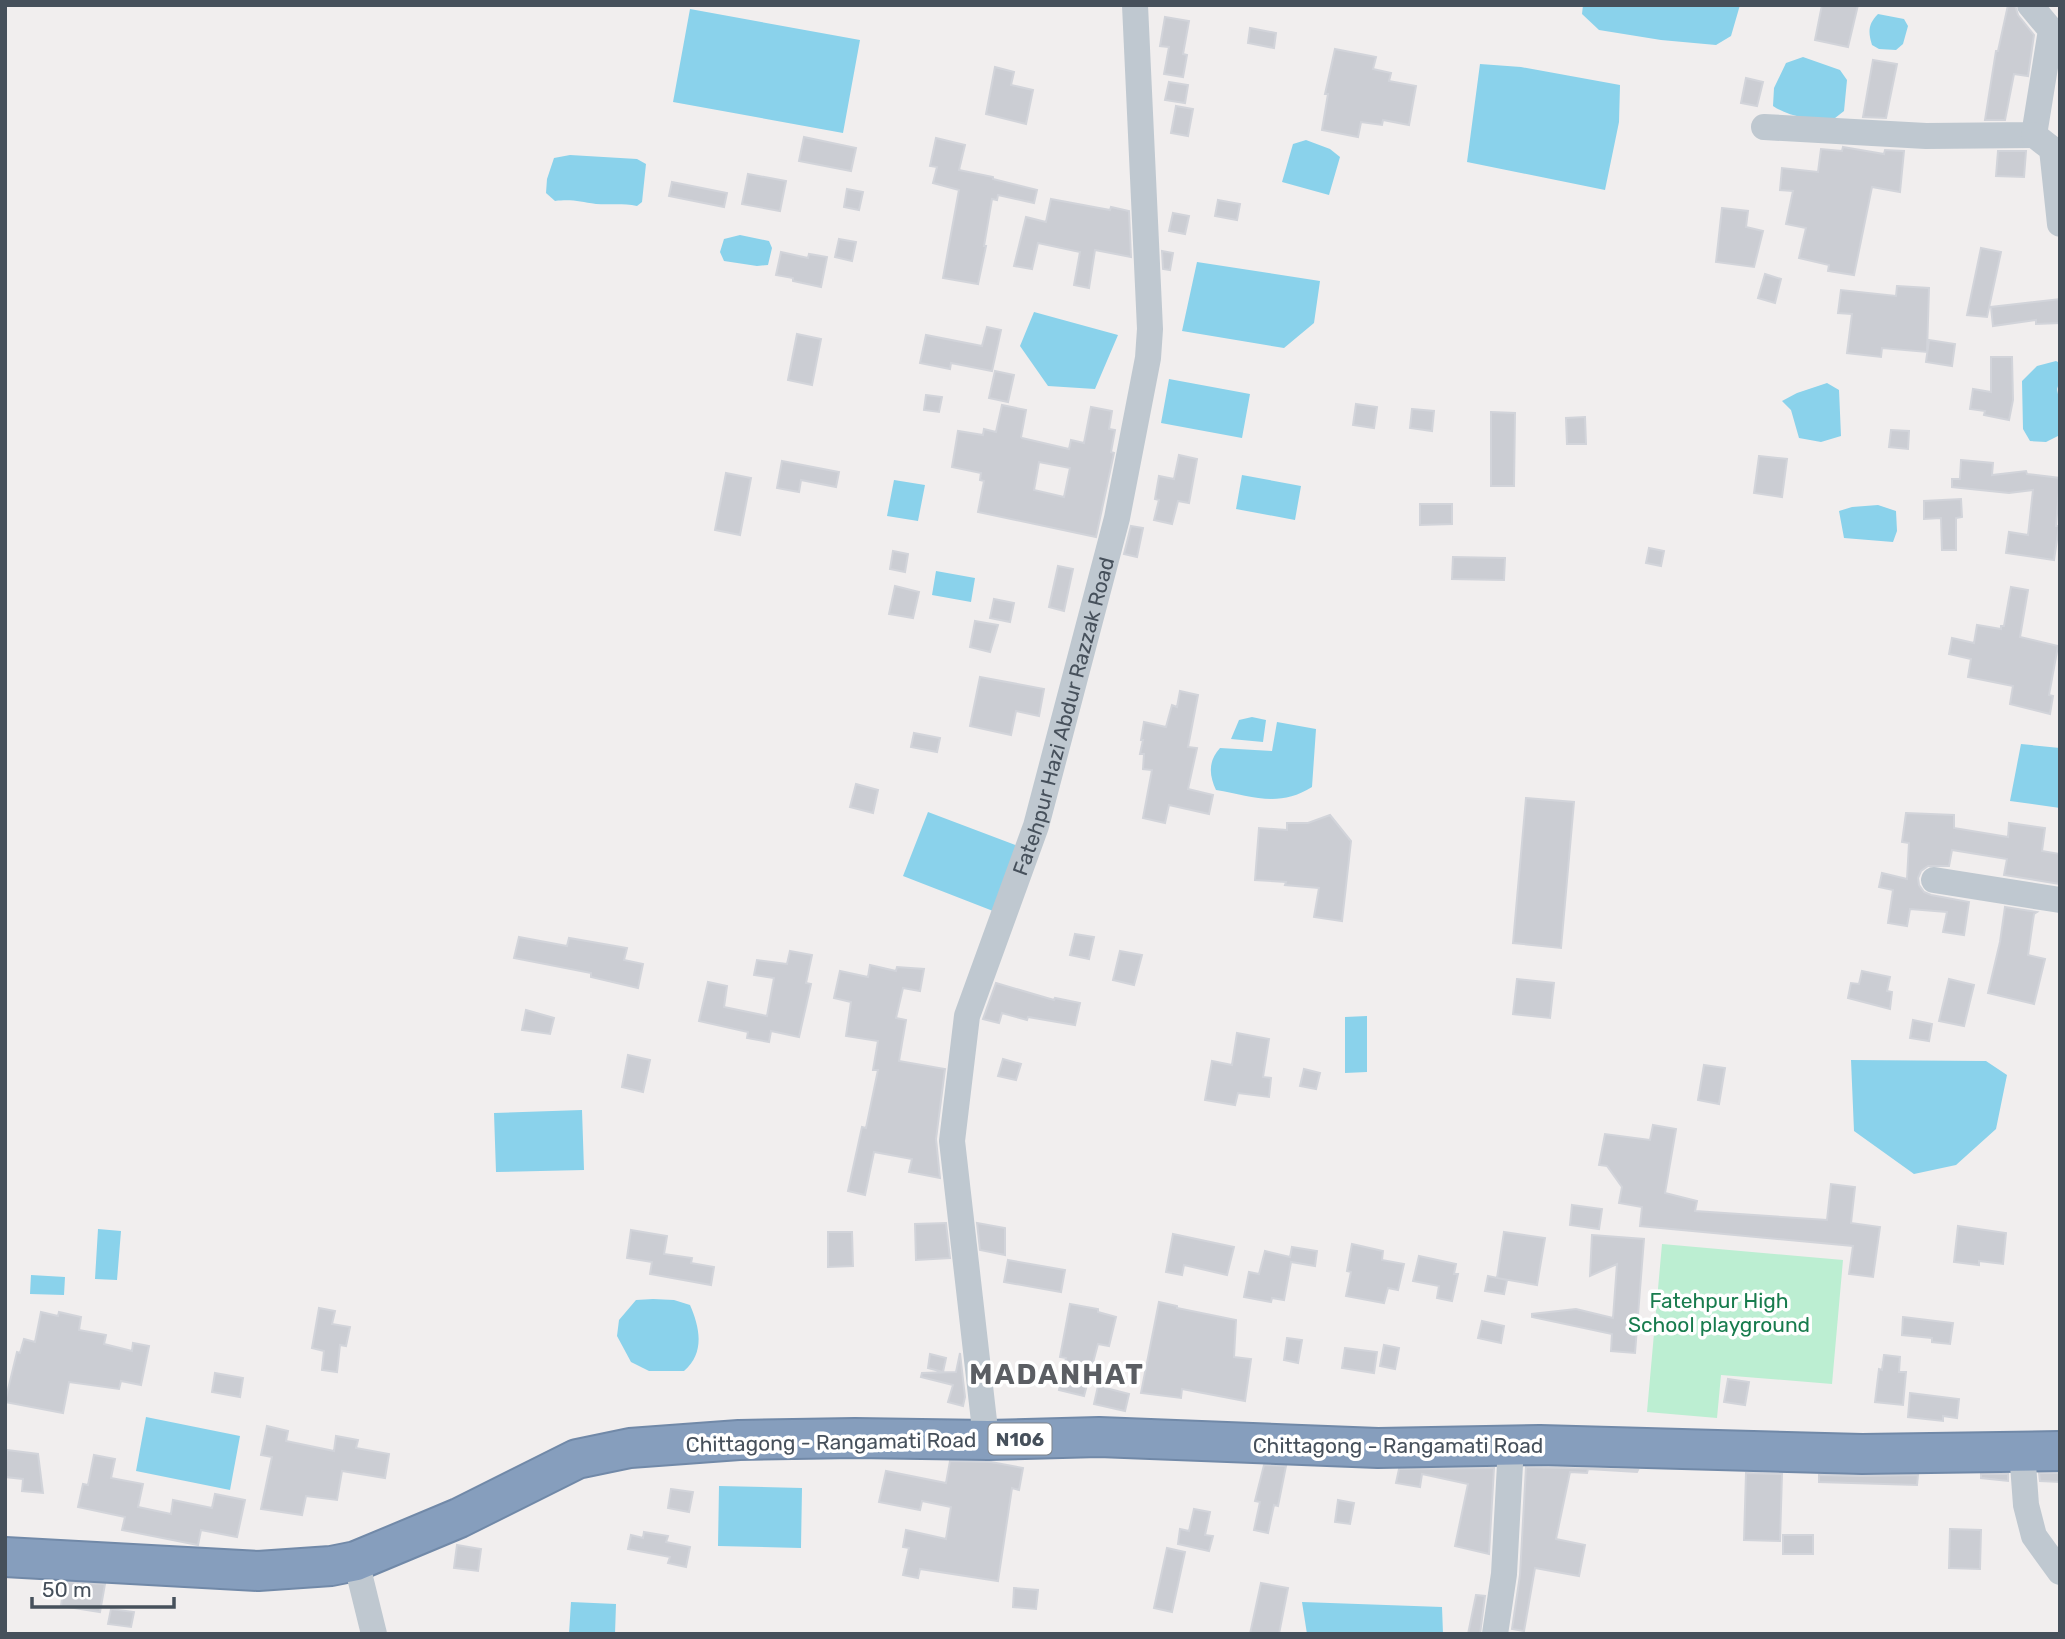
<svg xmlns="http://www.w3.org/2000/svg" width="2065" height="1639" viewBox="0 0 2065 1639" font-family="Rubik,sans-serif">
<style>
.green{fill:#bceed2}
.water{fill:#8ad2eb}
.building{fill:#cbcdd3;stroke:#d2d4da;stroke-width:2;fill-rule:evenodd}
.lines{fill:none;stroke-linecap:round;stroke-linejoin:round}
.highway-casing{stroke:#7189a8;stroke-width:42}
.minor{stroke:#bfc8d0;stroke-width:26}
.highway{stroke:#869ebd;stroke-width:38}
.labels{text-anchor:middle;dominant-baseline:central;stroke-width:7;stroke-linejoin:round;paint-order:stroke}
.shield{fill:#fff;stroke:#7e848c;stroke-width:2}
.shield-label{font-size:19px;font-weight:bold;fill:#46505b}
.street-label{font-size:21px;fill:#46505b;stroke:#fff}
.park-label{font-size:21px;fill:#187c4e;stroke:#fff}
.district-label{font-size:28px;font-weight:bold;letter-spacing:2px;fill:#5b5e63;stroke:#fff}
</style>
<rect width="100%" height="100%" fill="#f1eeee"/>
<path class="green" d="M1662,1244L1843,1260L1832,1384L1721,1375L1717,1418L1647,1412Z"/>
<path class="water" d="M1583,5H1740L1731,36L1716,45L1661,40L1599,30L1582,14Z
M690,9L860,40L843,133L673,102Z
M1878,14L1904,19L1908,26L1903,44L1896,50L1879,49L1872,45C1868,32 1868,24 1878,14Z
M1803,57L1840,70L1847,80L1844,111L1830,122C1811,119 1789,117 1773,106L1774,88L1786,63Z
M1480,64L1521,67L1620,85L1619,122L1605,190L1467,162Z
M1306,140L1330,149L1340,157L1329,195L1282,182L1293,144Z
M570,155L637,159L646,164L642,202L637,206C623,203 610,205 596,204C580,202 573,199 555,201L546,193L547,179L554,158Z
M740,235L769,241L772,248L768,265L757,266L724,261L720,252L724,239Z
M1197,262L1320,281L1314,323L1284,348L1182,331Z
M1034,312L1118,335L1095,389L1048,386L1020,346Z
M2056,361L2060,363V380L2057,389L2060,405V435L2046,442L2030,441L2023,429L2022,381L2037,366Z
M1169,379L1250,394L1242,438L1161,423Z
M1827,383L1839,390L1841,436L1821,442L1799,438L1791,410L1782,401L1797,393Z
M1242,475L1301,486L1295,520L1236,509Z
M894,480L925,485L918,521L887,516Z
M1878,505L1896,511L1897,531L1893,542L1844,538L1839,511L1852,507Z
M936,571L975,578L971,602L932,595Z
M1252,717L1266,720L1263,742L1231,739L1239,720Z
M1277,722L1316,729L1312,787C1279,808 1251,796 1216,790C1209,775 1208,761 1220,748L1272,751Z
M2021,744L2060,748V808L2010,801Z
M928,812L1018,846L993,911L903,876Z
M1367,1016V1072L1345,1073V1017Z
M1851,1060L1986,1061L2007,1075L1996,1129L1956,1165L1914,1174L1854,1131Z
M582,1110L584,1170L496,1172L494,1113Z
M98,1229L121,1231L117,1280L95,1279Z
M31,1275L65,1277L64,1295L30,1294Z
M653,1299L674,1300L690,1305C700,1328 705,1353 684,1371H649L631,1362L617,1336L619,1320L636,1300Z
M146,1417L240,1436L230,1490L136,1471Z
M719,1486L802,1488L801,1548L718,1546Z
M571,1602L616,1604L615,1634H569Z
M1302,1602L1442,1607L1443,1634H1307Z"/>
<path class="building" d="M1822,5H1858L1848,47L1815,40Z
M2008,5H2015L2018,15L2034,35L2028,76L2014,74L2005,120H1985L1996,51H1998Z
M1165,17L1189,21L1183,54L1187,55L1183,77L1164,74L1169,47L1160,46Z
M1250,28L1276,33L1274,48L1248,43Z
M1335,49L1376,57L1373,69L1391,73L1389,81L1416,86L1409,125L1383,120L1382,125L1361,122L1358,137L1322,130L1328,94H1325Z
M1873,60L1897,64L1886,118L1863,117Z
M995,67L1014,72L1011,85L1033,90L1026,124L986,114Z
M1746,78L1763,82L1757,106L1741,103Z
M1169,82L1188,85L1185,103L1165,100Z
M1176,106L1193,109L1188,136L1171,133Z
M804,137L856,148L851,171L799,161Z
M936,138L965,145L959,170L993,177V179L1037,190L1034,203L998,195L997,200L992,199L984,246H986L978,284L943,278L959,190L933,183L937,167L930,166Z
M1843,147L1884,154L1885,150L1904,151L1900,192L1872,187L1854,275L1828,271L1829,265L1799,258L1806,228L1786,224L1793,191L1780,190L1782,168L1818,172L1821,149L1842,151Z
M1998,151H2026L2024,177L1996,176Z
M748,174L786,181L780,211L742,204Z
M672,182L727,193L724,207L669,196Z
M847,189L863,192L859,210L844,207Z
M1051,199L1110,210L1111,207L1129,211L1131,257L1095,250L1089,288L1074,285L1080,252L1038,243L1032,269L1014,266L1026,217L1046,222Z
M1218,200L1240,204L1237,220L1215,216Z
M1722,208L1748,211L1746,227L1763,231L1754,267L1716,262Z
M1173,213L1189,216L1185,234L1169,231Z
M839,239L856,242L852,261L835,257Z
M1981,248L2001,252L1987,317L1967,315Z
M1162,251L1173,253L1170,270L1163,269Z
M781,252L808,258L809,254L827,257L821,287L793,281V278L776,275Z
M1765,274L1781,279L1775,303L1758,298Z
M1897,286L1929,288L1927,352L1882,348L1881,357L1847,353L1852,314L1838,313L1841,290L1896,296Z
M2060,299V323L2036,324V320L1993,326L1991,307Z
M987,327L1001,330L992,371L951,363L950,369L920,363L926,335L982,346Z
M797,334L821,339L812,385L788,380Z
M1929,340L1955,344L1952,366L1926,362Z
M1991,357H2012L2013,400L2009,420L1984,415L1985,411L1970,409L1973,389L1991,392Z
M995,371L1014,375L1008,402L989,398Z
M926,395L942,397L939,412L924,410Z
M1356,404L1377,407L1374,428L1353,425Z
M1002,405L1026,410L1021,437L1022,438L1069,449L1071,440L1084,443L1091,407L1112,411L1109,429L1115,430L1111,452L1114,453L1096,537L978,512L984,481L980,480L981,473L952,467L958,431L983,435L984,429L996,432ZM1039,462L1070,468L1064,497L1034,490Z
M1412,409L1434,411L1432,431L1410,428Z
M1491,412L1515,413L1514,486H1491Z
M1585,417L1586,444H1567L1566,418Z
M1891,430L1909,431L1908,449L1889,447Z
M1179,455L1197,459L1189,503L1178,501L1172,524L1154,520L1159,500L1155,499L1159,476L1174,479Z
M1759,456L1787,459L1782,497L1754,493Z
M1961,460L1993,463L1992,475L2026,471L2027,474L2060,478L2056,526H2059L2054,560L2006,553L2009,532L2028,535L2033,490L2009,493L1952,487V479H1960Z
M782,461L839,472L836,487L801,480L799,492L777,488Z
M726,473L751,478L740,535L715,530Z
M1961,499L1962,517L1956,518V550H1942L1941,518L1924,519V501Z
M1420,504H1452V524L1420,525Z
M1131,526L1143,528L1137,557L1124,554Z
M1649,548L1664,551L1661,566L1646,563Z
M893,551L908,554L905,572L890,569Z
M1453,557L1505,558L1504,580L1452,579Z
M1058,566L1073,569L1064,611L1049,607Z
M895,586L919,592L913,618L889,614Z
M2011,587L2028,590L2020,637L2058,646L2049,695L2053,696L2050,714L2010,704L2013,686L1968,677L1971,659L1949,654L1952,638L1974,643L1977,625L2001,629V626H2004Z
M994,599L1014,603L1010,622L990,618Z
M975,621L998,625L990,652L970,647Z
M980,677L1044,689L1039,716L1016,711L1011,735L970,726Z
M1180,691L1198,695L1188,747L1197,748L1188,789L1213,795L1209,814L1169,805L1165,823L1143,818L1152,770L1143,769L1144,754H1140L1143,740H1141L1144,722L1166,727L1172,705L1177,707Z
M914,733L940,738L937,752L911,747Z
M856,784L878,790L873,813L850,807Z
M1526,798L1574,802L1561,948L1513,943Z
M1906,813L1954,815V828L2008,837L2009,823L2045,828L2042,851L2060,854V884L2004,875L2007,859L1952,850L1949,866H1928L1921,871L1918,878L1919,885L1924,892L1931,895L1969,902L1964,935L1943,932L1947,912L1910,909L1907,926L1888,923L1893,890L1879,887L1882,873L1907,879L1909,843L1902,842Z
M1330,815L1351,841L1342,921L1314,917L1319,888L1285,885L1286,882L1255,880L1259,828L1287,830V823H1308Z
M2005,907L2037,912L2034,914L2028,955L2045,959L2034,1004L1988,993L2000,942Z
M1075,934L1094,937L1089,959L1070,955Z
M519,937L567,946L569,938L627,948L624,960L643,964L638,988L591,977V973L514,958Z
M790,951L812,955L806,983L811,984L799,1037L771,1031L769,1042L747,1038L748,1032L699,1021L708,982L727,986L724,1007L767,1016L774,978L754,975L757,960L787,964Z
M1120,951L1142,955L1134,985L1113,980Z
M870,965L896,971L897,967L924,969L920,991L903,988L896,1018L906,1020L899,1061L945,1069L936,1139L940,1178L909,1172L912,1159L874,1152L865,1195L848,1191L862,1127L866,1128L878,1070H873L878,1041L846,1036L851,1002L834,998L840,971L868,977Z
M1862,971L1890,977L1887,991L1892,992L1890,1009L1848,998L1851,983L1859,984Z
M1517,979L1554,983L1550,1018L1513,1014Z
M1949,979L1974,985L1964,1026L1939,1021Z
M996,983L1054,1000L1055,998L1080,1003L1075,1025L1028,1017L1027,1020L1002,1013L999,1023L983,1019Z
M526,1010L554,1018L550,1034L522,1030Z
M1913,1020L1932,1024L1929,1041L1910,1038Z
M1237,1033L1269,1039L1263,1077L1271,1078L1269,1097L1238,1093L1235,1105L1205,1100L1212,1061L1232,1065Z
M628,1055L650,1060L643,1092L622,1087Z
M1003,1059L1021,1064L1016,1080L998,1076Z
M1704,1065L1725,1068L1719,1104L1698,1100Z
M1304,1069L1320,1073L1316,1089L1300,1086Z
M1653,1125L1676,1129L1665,1193L1697,1201L1695,1211L1827,1220L1831,1184L1855,1187L1851,1223L1880,1227L1873,1277L1849,1274L1853,1246L1640,1226L1642,1207L1619,1203L1622,1187L1607,1166L1599,1165L1605,1134L1650,1140Z
M1572,1205L1602,1209L1599,1229L1570,1225Z
M946,1223L950,1258L916,1260L915,1224Z
M977,1223L1005,1228V1255L980,1250Z
M1958,1226L2006,1233L2003,1264L1979,1261V1265L1954,1262Z
M631,1230L667,1236L664,1254L692,1258L691,1263L714,1267L711,1285L650,1274L652,1262L627,1258Z
M828,1232H852L853,1266L828,1267Z
M1504,1232L1545,1238L1537,1285L1497,1278Z
M1173,1234L1234,1247L1227,1275L1184,1265L1182,1275L1166,1272Z
M1592,1235L1644,1239L1635,1353L1611,1351L1612,1334L1532,1317V1314L1576,1309L1613,1318L1617,1264L1590,1276Z
M1352,1244L1383,1251L1382,1260L1404,1264L1398,1290L1388,1288L1384,1303L1346,1296L1351,1272L1347,1271Z
M1292,1247L1317,1251L1315,1266L1291,1262L1284,1300L1272,1298L1271,1302L1244,1297L1249,1272L1259,1274L1265,1251L1290,1257Z
M1419,1256L1456,1264L1454,1274H1458L1452,1301L1437,1298L1439,1286L1413,1281Z
M1008,1260L1065,1270L1061,1292L1004,1282Z
M1488,1276L1507,1280L1504,1294L1485,1291Z
M1159,1302L1177,1306V1308L1236,1320L1234,1357L1251,1359L1245,1401L1182,1389L1181,1398L1141,1393Z
M1070,1304L1098,1309V1312L1116,1317L1109,1346L1098,1344L1084,1396L1059,1390L1066,1358L1060,1357Z
M319,1308L335,1311L332,1324L350,1327L346,1346L340,1345L337,1372L322,1370L324,1351L312,1348Z
M41,1312L58,1316L59,1312L81,1317L79,1330L106,1335L104,1344L132,1351L133,1343L149,1346L141,1385L121,1381L119,1389L69,1382L63,1413L5,1402L17,1352L20,1353L24,1339L35,1342Z
M1903,1317L1953,1323L1950,1344L1932,1342V1338L1902,1335Z
M1482,1321L1504,1326L1501,1343L1478,1338Z
M1287,1338L1302,1340L1298,1363L1284,1360Z
M1384,1345L1399,1348L1395,1369L1380,1366Z
M1345,1348L1377,1352L1374,1373L1342,1368Z
M960,1353L965,1397L963,1406L948,1402L953,1385L921,1377L922,1373L956,1372Z
M930,1354L946,1358L943,1372L928,1368Z
M1884,1355L1900,1357L1899,1372H1906L1903,1405L1875,1402L1879,1369L1882,1370Z
M215,1373L243,1378L240,1397L212,1392Z
M1728,1379L1749,1382L1745,1405L1724,1402Z
M1098,1386L1129,1394L1125,1411L1094,1404Z
M1910,1393L1959,1399L1957,1418L1943,1416V1421L1908,1417Z
M267,1426L288,1431L286,1441L334,1451L336,1436L358,1440L356,1448L389,1454L385,1478L342,1471L337,1500L306,1496L302,1515L261,1509L272,1457L261,1455Z
M7,1450L38,1454L43,1493L22,1491L23,1479L5,1477Z
M94,1455L115,1459L111,1478L143,1484L138,1507L171,1514L173,1500L212,1508L215,1494L245,1500L237,1537L201,1530L198,1545L122,1530L125,1517L78,1507L83,1484L88,1485Z
M950,1461L991,1462L1023,1468L1019,1490L1012,1488L998,1581L920,1569L918,1578L903,1575L909,1548L903,1547L906,1530L946,1539L951,1507L922,1501L920,1510L879,1502L886,1471L946,1483Z
M1264,1465L1286,1466L1278,1506L1274,1505L1268,1533L1254,1530L1260,1502L1255,1501Z
M1526,1467L1638,1470L1637,1472L1588,1469L1587,1473L1570,1472L1556,1539L1585,1545L1579,1576L1535,1568L1524,1631L1512,1629L1520,1575Z
M1494,1468L1489,1554L1455,1546L1468,1484L1422,1474L1420,1487L1396,1483L1399,1469Z
M1746,1473L1782,1474L1780,1541L1744,1540Z
M2039,1473H2060V1482L2040,1481Z
M1981,1474H2008V1481L1981,1478Z
M1819,1475L1862,1476L1918,1475L1917,1485L1819,1482Z
M671,1489L693,1492L689,1512L668,1508Z
M1338,1500L1354,1503L1350,1524L1335,1522Z
M1194,1509L1210,1512L1205,1535L1213,1536L1209,1551L1178,1544L1180,1529L1189,1531Z
M1950,1529L1981,1530L1980,1569L1949,1568Z
M644,1532L668,1536L666,1542L690,1547L686,1567L668,1563L670,1557L628,1549L631,1535L643,1538Z
M1783,1535H1813V1554H1783Z
M457,1545L481,1549L478,1571L454,1568Z
M1167,1548L1185,1552L1172,1612L1154,1608Z
M64,1582L105,1584L100,1612L61,1606Z
M1261,1583L1288,1588L1279,1634H1250Z
M1014,1588L1038,1590L1036,1609L1013,1607Z
M1476,1595L1485,1596L1480,1634H1468Z
M111,1609L134,1612L131,1627L108,1624Z"/>
<g class="lines">
<defs>
<path id="highway" d="M5,1557L258,1571L331,1566L356,1561L459,1518L577,1459L630,1448L739,1440L855,1438L988,1440L1099,1437L1378,1448L1540,1445L1862,1454L2060,1451"/>
</defs>
<use href="#highway" class="highway-casing"/>
<g class="minor">
<path d="M1764,127L1926,136L2034,135L2051,30L2030,5"/>
<path d="M2034,135L2052,149L2060,224"/>
<path d="M1934,880L2060,900"/>
<path id="s1" d="M984,1421L952,1141L967,1016L1036,826L1117,518L1148,358L1150,329L1135,5"/>
<path d="M2022,1451L2026,1505L2034,1536L2060,1572"/>
<path d="M356,1561L374,1634"/>
<path d="M1495,1634L1504,1574L1511,1446"/>
</g>
<use href="#highway" class="highway"/>
</g>
<g class="labels">
<rect class="shield" x="988.5" y="1423.5" width="63" height="31" rx="5"/>
<g class="shield-label">
<text x="1020" y="1439">N106</text>
</g>
<g class="street-label">
<text stroke="none"><textPath href="#s1" startOffset="723">Fatehpur Hazi Abdur Razzak Road</textPath></text>
<text transform="translate(831 1442) rotate(-1)">Chittagong - Rangamati Road</text>
<text x="1398" y="1445">Chittagong - Rangamati Road</text>
</g>
<g class="park-label">
<text x="1719" y="1300">Fatehpur High<tspan x="1719" dy="24">School playground</tspan></text>
</g>
<g class="district-label">
<text x="1057" y="1374">MADANHAT</text>
</g>
</g>
<rect width="2065" height="1639" fill="none" stroke="#46505b" stroke-width="14"/>
<path d="M32 1597v10h142v-10" fill="none" stroke="#46505b" stroke-width="3.5"/>
<text x="42" y="1597" font-size="21" fill="#46505b" stroke="#ffffff" stroke-width="5" paint-order="stroke">50 m</text>
</svg>
